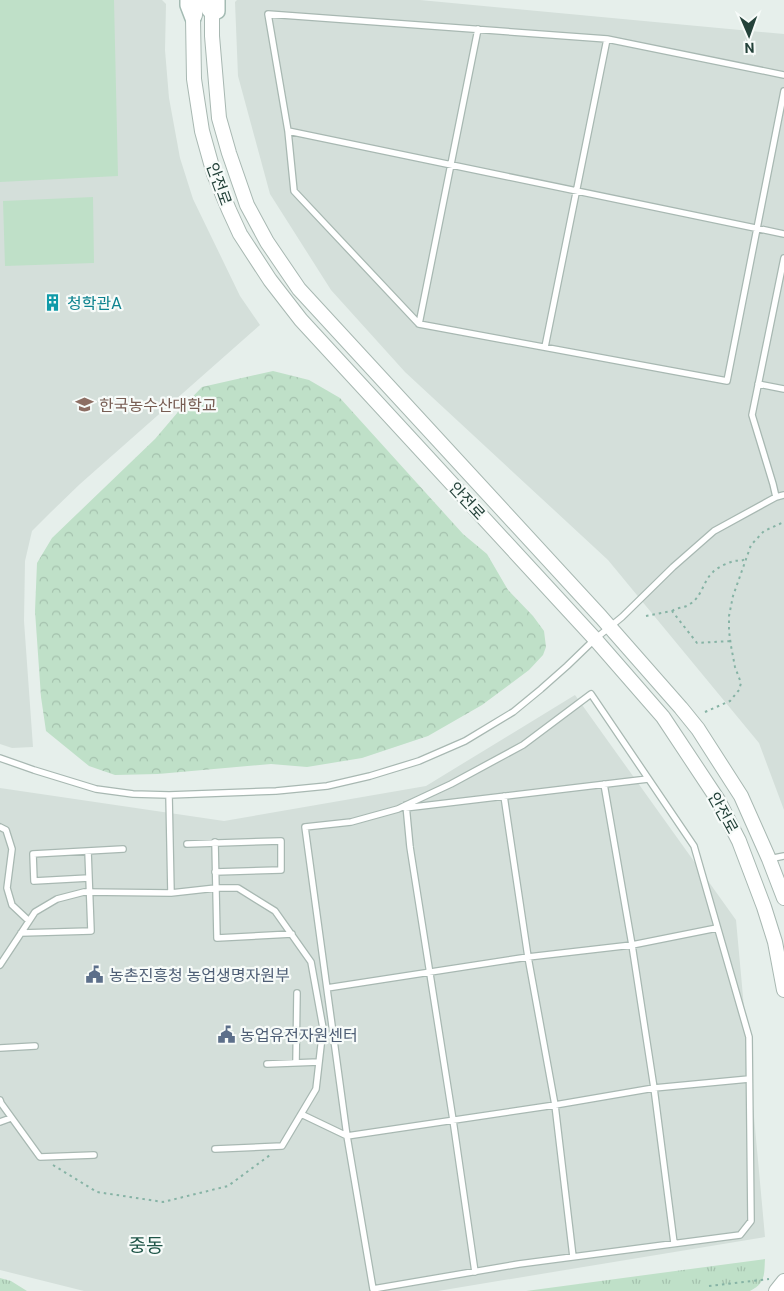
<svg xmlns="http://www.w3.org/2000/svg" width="784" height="1291" viewBox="0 0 784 1291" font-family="Roboto,'Noto Sans KR',sans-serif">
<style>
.built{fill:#d4dfda}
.grass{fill:#bfe0c8}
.forest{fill:url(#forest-crowns)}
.park{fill:url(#park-tufts)}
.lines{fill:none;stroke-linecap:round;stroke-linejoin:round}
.service-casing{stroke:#a8b8b2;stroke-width:8}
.tertiary-casing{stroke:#a8b8b2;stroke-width:16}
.secondary-casing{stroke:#a4bbb3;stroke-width:18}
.path{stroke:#86b3a5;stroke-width:2;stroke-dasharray:2.5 4;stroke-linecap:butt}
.service{stroke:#fff;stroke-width:5.5}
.tertiary{stroke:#fff;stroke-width:14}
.secondary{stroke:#fff;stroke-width:15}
.labels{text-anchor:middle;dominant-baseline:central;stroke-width:4.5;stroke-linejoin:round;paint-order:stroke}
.street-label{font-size:16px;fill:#24423a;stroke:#f7fbf9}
.culture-label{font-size:16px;fill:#0d838f;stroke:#f7fbf9;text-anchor:start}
.education-label{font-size:16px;fill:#785e54;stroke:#f7fbf9;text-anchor:start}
.service-label{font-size:16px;fill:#4e5e75;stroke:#f7fbf9;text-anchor:start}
.quarter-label{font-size:19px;fill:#1f5548;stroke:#f7fbf9}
</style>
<defs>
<pattern id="forest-crowns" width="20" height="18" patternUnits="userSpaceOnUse" patternTransform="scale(1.25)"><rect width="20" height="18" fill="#bfe0c8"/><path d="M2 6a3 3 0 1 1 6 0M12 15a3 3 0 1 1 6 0" fill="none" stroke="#a4c1ad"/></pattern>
<pattern id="park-tufts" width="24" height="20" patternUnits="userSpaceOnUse" patternTransform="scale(1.25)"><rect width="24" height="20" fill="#bfe0c8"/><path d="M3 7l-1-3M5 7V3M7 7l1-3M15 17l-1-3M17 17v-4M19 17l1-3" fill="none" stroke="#a4c1ad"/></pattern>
</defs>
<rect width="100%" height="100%" fill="#e6efeb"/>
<path class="built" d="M0,0H162L166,4L165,50L169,98L180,158L193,199L240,296L260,325L80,484L51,512L32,531L25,561L24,621L33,747L12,748L0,744Z
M237,0H420L784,34V810L759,743L608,560L405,372L331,290L270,194L238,76L235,2Z
M575,695L736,920L765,1237L438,1291H84L0,1270V788L224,821L426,786Z"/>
<path class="grass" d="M0,0H114L118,176L0,182Z
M93,197L94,263L5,266L3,201Z"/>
<path class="forest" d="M273,371L309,380L340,398L463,534L487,554L508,590L533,616L544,631L546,647L543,655L529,670L482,705L428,736L362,758L307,767L271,764L158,774L115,775L89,766L46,731L41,697L35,611L37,563L52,538L155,439L178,412L202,387Z"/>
<path class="park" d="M765,1259C764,1274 766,1283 750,1291H526Z
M0,1278L11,1281L27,1291H0Z"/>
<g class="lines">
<defs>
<path id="service" d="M784,75L607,39L268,14L288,131L294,191L419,324L727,381L784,91
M288,131L784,234
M419,324L478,29
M545,347L607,39
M758,384L784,389
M776,497L773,484L752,415L784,258
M0,758L34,770L96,789L133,794L169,795L276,791L327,786L370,776L419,761L465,741L513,712L541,689L567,666L595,639L622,617L673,567L714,531L776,497L784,495
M604,784L632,945L654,1088L674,1243
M169,795L171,893
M504,796L528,957L555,1105L573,1257
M406,805L410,847L453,1120L475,1272
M405,808L648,779
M0,827L6,830L12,849L7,888L12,905L29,921
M215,842L217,938L292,934
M187,844L281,841V870L215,872
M769,859L784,856
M89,878L34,881L33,854L123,849
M21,933L91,931L88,851
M0,965L35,912L57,899L84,892L171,893L216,888H238L275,911L311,962L323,1028L316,1089L282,1146L215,1149
M327,988L528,957L632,945L717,928
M0,1048L35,1046
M296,1063L297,993
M267,1064L319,1062
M0,1100L1,1103L40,1157L94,1155
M301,1114L347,1136L373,1289L519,1264L740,1235L751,1221L749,1037L694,846L591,694L523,745L451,784L406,805L398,809L351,822L305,827L347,1136L555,1105L654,1088L749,1079
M0,1122L11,1118"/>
<path id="tertiary" d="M196,0L195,15L193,18L194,79L202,131L214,174L229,210L240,234L270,280L301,320L595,639L663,717L718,800L739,841L764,907L775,942L784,990
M209,0V10L212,13V36L219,118L229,153L247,205L267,242L299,289L601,617L681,708L698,729L741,796L769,859L784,898
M776,1291L784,1281"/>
<path id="secondary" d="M188,0V5L193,18
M212,13L217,11V0"/>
</defs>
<use href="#service" class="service-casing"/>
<use href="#tertiary" class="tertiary-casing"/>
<use href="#secondary" class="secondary-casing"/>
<path class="path" d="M672,611C678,607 685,608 690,604C702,597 703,581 713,572C718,567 727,563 734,561C739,560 740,562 745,559
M646,616L672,611L697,643L730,641
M705,712L730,701L739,690L741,683L735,667L731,646L729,631V616L733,596L751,545L764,531L784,522
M53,1165L97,1192L163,1202L228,1186L270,1155
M709,1286L769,1279"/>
<use href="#service" class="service"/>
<use href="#tertiary" class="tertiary"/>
<use href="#secondary" class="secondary"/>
</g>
<defs>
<symbol id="building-bare" viewBox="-9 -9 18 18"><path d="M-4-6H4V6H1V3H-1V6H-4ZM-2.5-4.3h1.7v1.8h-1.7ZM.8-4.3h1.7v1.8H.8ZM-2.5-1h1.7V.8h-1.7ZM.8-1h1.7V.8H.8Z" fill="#0f9aa8" stroke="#f7fbf9" stroke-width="2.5" paint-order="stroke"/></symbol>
<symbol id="university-bare" viewBox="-9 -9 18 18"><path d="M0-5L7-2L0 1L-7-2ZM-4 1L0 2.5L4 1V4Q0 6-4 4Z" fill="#8d6e63" stroke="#f7fbf9" stroke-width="2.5" paint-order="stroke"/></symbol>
<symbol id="civic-bare" viewBox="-9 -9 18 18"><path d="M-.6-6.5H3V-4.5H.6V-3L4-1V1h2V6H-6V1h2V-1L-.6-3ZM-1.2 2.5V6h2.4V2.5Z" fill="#5c6f8a" stroke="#f7fbf9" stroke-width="2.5" paint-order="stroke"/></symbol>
</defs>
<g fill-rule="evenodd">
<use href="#building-bare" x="40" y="290" width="25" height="25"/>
<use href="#university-bare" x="72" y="392" width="25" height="25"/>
<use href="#civic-bare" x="82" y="962" width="25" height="25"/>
<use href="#civic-bare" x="214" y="1022" width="25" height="25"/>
</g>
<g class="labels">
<g class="street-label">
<text transform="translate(219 184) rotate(70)">안전로</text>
<text transform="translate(467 501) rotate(47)">안전로</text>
<text transform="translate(723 813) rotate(61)">안전로</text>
</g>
<g class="culture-label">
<text x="67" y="303">청학관A</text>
</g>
<g class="education-label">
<text x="99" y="405">한국농수산대학교</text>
</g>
<g class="service-label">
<text x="109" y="975">농촌진흥청 농업생명자원부</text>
<text x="240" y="1035">농업유전자원센터</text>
</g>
<g class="quarter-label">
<text x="146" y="1245">중동</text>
</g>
</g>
<g transform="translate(749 35) rotate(178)" stroke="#f7fbf9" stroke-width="4" paint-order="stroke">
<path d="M0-4L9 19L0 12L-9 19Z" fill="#24423a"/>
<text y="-8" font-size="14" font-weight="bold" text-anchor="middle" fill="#24423a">N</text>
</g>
</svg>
